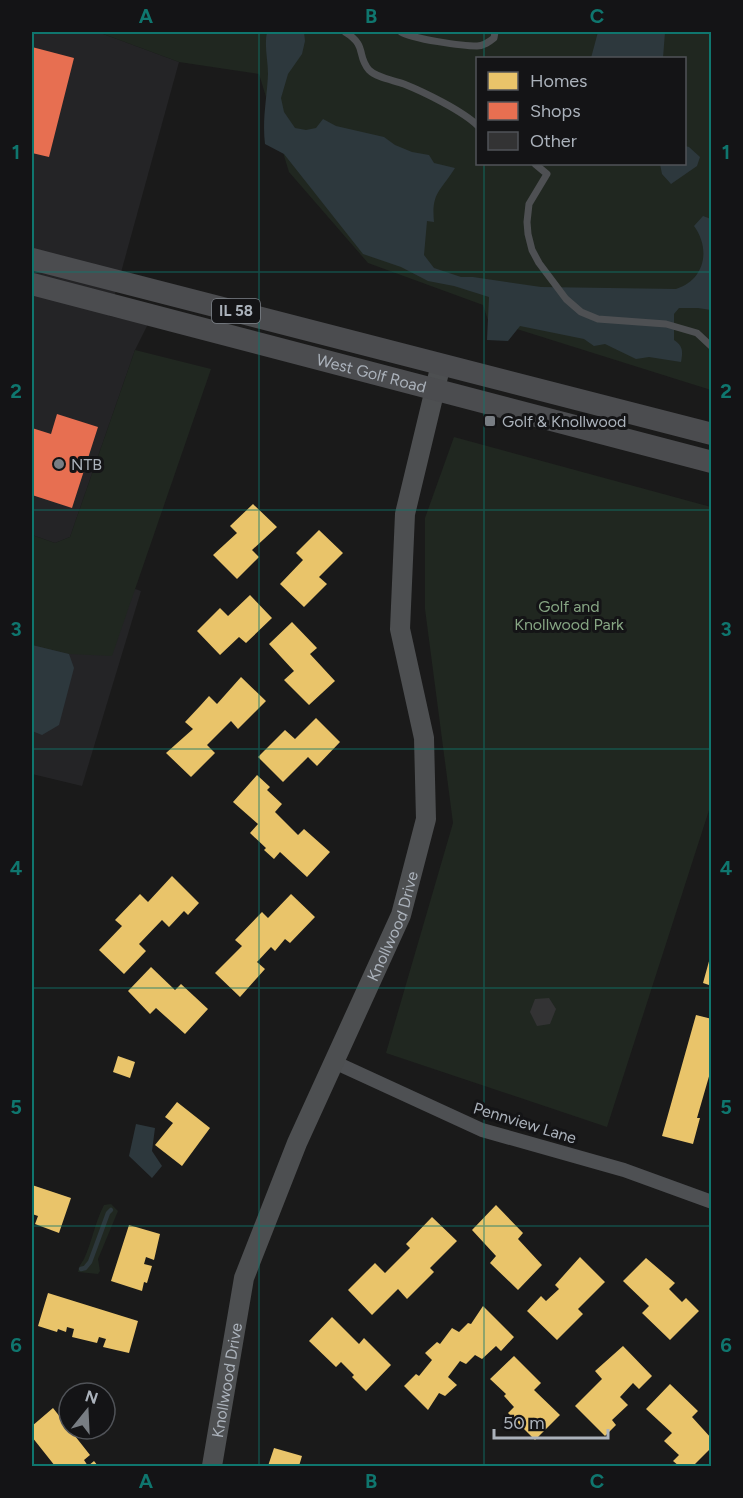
<svg xmlns="http://www.w3.org/2000/svg" width="743" height="1498" viewBox="0 0 743 1498" font-family="Figtree,sans-serif">
<style>
.built{fill:#242426}
.green{fill:#202720;fill-rule:evenodd}
.water{fill:#2d383d}
.homes{fill:#e9c46a}
.shops{fill:#e76f51}
.lines{fill:none;stroke-linecap:round;stroke-linejoin:round}
.stream{stroke:#2d383d;stroke-width:4.5}
.building{fill:#333334}
.lane{stroke:#4e5053;stroke-width:7}
.street{stroke:#4e5053;stroke-width:14}
.secondary{stroke:#4d4f51;stroke-width:20}
.primary{stroke:#4b4c4f;stroke-width:22}
.grid{fill:none;stroke:#0f766e;stroke-width:1.5;stroke-opacity:0.55}
.poi-dot{fill:#787d83;stroke:#141416;stroke-width:2}
.labels{text-anchor:middle;dominant-baseline:central;stroke-width:6;stroke-linejoin:round;paint-order:stroke}
.shield{fill:#141416;stroke:#7e838a;stroke-width:1.5}
.shield-label{font-size:15px;font-weight:bold;fill:#abb2bb}
.street-label{font-size:16px;fill:#abb2bb;stroke:#141416}
.poi-label{font-size:16px;fill:#abb2bb;stroke:#141416;text-anchor:start}
.park-label{font-size:16px;fill:#86a583;stroke:#141416}
.neatline{fill:none;stroke:#0f766e;stroke-width:2}
.grid-label{font-size:20px;text-anchor:middle;font-weight:bold;fill:#0f766e}
</style>
<rect width="100%" height="100%" fill="#1a1a1a"/>
<path class="built" d="M32,32H98L179,62L109,316L148,324L135,350L70,537L55,543L32,535Z
M32,553L141,591L82,786L32,774Z"/>
<path class="green" d="M98,32H711V390L488,320L483,305L368,263L289,172L259,74L179,62ZM478,58H684V164H478Z
M135,350L211,369L112,656L69,654L32,645V535L55,543L70,537Z
M454,437L711,507V804L607,1127L386,1053L453,823L425,609V518Z
M111,1204L118,1211L98,1259L100,1271L98,1274L78,1272C79,1265 81,1264 84,1259C92,1242 95,1222 104,1205Z"/>
<path class="water" d="M267,32H304L305,41L302,54L288,74L281,98L284,112L295,128L306,130L316,128L323,119L336,126L384,137L395,145L412,152L429,155L434,163L455,168C441,191 431,192 434,222L427,221L424,255L434,268L461,277H473L541,287L676,289C705,280 711,249 694,226L703,216L711,219V310L698,308H679L674,314V340C683,346 683,351 681,362L649,357L636,359L605,344L594,346L584,339L520,326L508,341L487,340L489,297L454,286L428,281L401,267L363,254L284,154L265,144C262,120 267,98 268,74C268,60 264,46 267,32Z
M598,32H665L663,58H591Z
M685,146L689,147L700,157L697,166L671,184L662,174L660,164H684Z
M32,645L69,654L74,668L59,725L42,735L32,731Z
M136,1124L155,1128L152,1151L162,1166L152,1178L129,1156Z"/>
<path class="homes" d="M253,504L277,527L252,550L259,557L237,579L213,555L237,533L230,526Z
M319,530L343,553L319,577L327,584L304,607L280,584L303,560L296,553Z
M250,595L272,618L246,643L239,637L220,655L197,631L220,608L228,616Z
M292,622L317,648L310,654L335,681L309,705L284,680L294,671L269,644Z
M241,677L266,701L238,729L231,721L207,745L215,753L191,777L166,753L193,729L185,722L200,706L209,696L217,704Z
M316,718L340,742L317,766L308,757L283,782L258,757L285,730L295,739Z
M257,775L270,787L267,790L282,804L275,812L298,835L304,829L330,852L307,877L280,852L274,859L264,850L266,848L250,833L258,824L233,802Z
M172,876L199,903L188,915L184,911L169,927L162,920L139,944L146,951L124,974L99,950L122,926L115,920L140,894L148,902Z
M291,894L315,917L290,943L285,939L275,951L271,947L257,962L265,969L240,997L215,973L242,946L235,940L262,912L268,918Z
M711,954H712V986L703,983Z
M151,967L175,990L181,984L208,1009L185,1034L156,1008L150,1014L128,991Z
M696,1015L712,1019V1066L697,1118H700L693,1144L662,1136Z
M118,1056L135,1062L130,1078L113,1072Z
M177,1102L210,1128L182,1166L155,1145L173,1123L165,1117Z
M32,1185L71,1198L59,1233L35,1224L38,1216L32,1214Z
M496,1205L523,1233L518,1239L542,1265L518,1290L490,1263L496,1256L472,1230Z
M432,1217L457,1241L430,1268L434,1272L407,1299L398,1289L372,1315L348,1290L375,1263L385,1273L410,1248L406,1244Z
M129,1225L160,1234L154,1260L146,1257L144,1264L152,1266L147,1283L144,1282L142,1291L111,1281Z
M580,1257L605,1282L578,1309L583,1314L557,1340L527,1311L541,1296L546,1301L559,1289L555,1285Z
M646,1258L675,1283L669,1289L682,1302L686,1298L699,1311L670,1340L642,1313L649,1306L623,1281Z
M48,1293L138,1321L129,1353L103,1347L106,1339L99,1337L97,1343L72,1337L74,1329L67,1327L66,1332L58,1329L57,1332L38,1326Z
M483,1306L514,1337L501,1351L496,1346L482,1359L475,1355L466,1364L460,1361L448,1377L457,1385L445,1396L439,1393L428,1410L404,1386L416,1374L419,1376L432,1360L425,1353L437,1342L440,1344L452,1328L459,1332L468,1323L471,1324Z
M332,1317L359,1344L364,1338L391,1365L366,1391L352,1377L354,1375L341,1362L336,1367L309,1341Z
M623,1346L652,1376L639,1389L633,1383L620,1397L628,1405L612,1420L616,1425L605,1436L575,1406L602,1379L595,1371Z
M514,1356L541,1383L534,1390L560,1415L535,1440L508,1413L514,1407L504,1396L506,1394L490,1379Z
M670,1384L698,1411L692,1417L712,1439V1447L693,1466H679L673,1461L679,1455L664,1441L672,1433L646,1409Z
M53,1408L90,1455L84,1460L88,1466L94,1461L98,1466H55L32,1437V1426Z
M274,1448L302,1456L299,1466H268Z"/>
<path class="shops" d="M32,47L74,58L49,157L32,153Z
M57,414L98,427L72,508L32,495V428L51,434Z"/>
<g class="lines">
<path class="stream" d="M81,1269L85,1268L90,1262L108,1213L111,1210"/>
</g>
<path class="building" d="M549,998L556,1009L550,1024L537,1026L530,1012L535,999Z"/>
<g class="lines">
<path class="lane" d="M345,32C368,46 356,55 369,70C377,78 393,80 404,84C424,92 463,111 478,126
M401,32C412,39 463,46 477,46C484,46 489,42 494,38L495,32
M535,164L547,174L529,204L527,222L528,234L532,250L539,263L566,299L581,312L598,319L666,324L697,333L712,347"/>
<path class="street" d="M334,1062L482,1130L624,1170L712,1202"/>
<path class="secondary" id="s1" d="M212,1466L244,1278L297,1143L401,915L426,819L424,738L400,629L405,514L441,364"/>
<g class="primary">
<path d="M32,259L712,434"/>
<path id="s2" d="M32,284L712,462"/>
</g>
</g>
<path class="grid" d="M259,32V1466M484,32V58M484,164V1466M32,272H712M32,510H712M32,749H712M32,988H712M32,1226H712"/>
<g class="poi-dot">
<rect x="484" y="415" width="12" height="12" rx="3"/>
<circle cx="59" cy="464" r="6"/>
</g>
<g class="labels">
<rect class="shield" x="212" y="299" width="48" height="24" rx="4.5"/>
<g class="shield-label">
<text x="236" y="311">IL 58</text>
</g>
<g class="street-label">
<text stroke="none"><textPath href="#s2" startOffset="351">West Golf Road</textPath></text>
<text stroke="none"><textPath href="#s1" startOffset="573">Knollwood Drive</textPath></text>
<text transform="translate(525 1123) rotate(17)">Pennview Lane</text>
<text stroke="none"><textPath href="#s1" startOffset="87">Knollwood Drive</textPath></text>
</g>
<g class="poi-label">
<text x="502" y="421">Golf &amp; Knollwood</text>
<text x="71" y="464">NTB</text>
</g>
<g class="park-label">
<text x="569" y="606">Golf and<tspan x="569" dy="18">Knollwood Park</tspan></text>
</g>
</g>
<rect width="743" height="1498" fill="none" stroke="#141416" stroke-width="66"/>
<rect x="476" y="57" width="210" height="108" fill="#141416" stroke="#505358" stroke-width="1.5"/>
<rect x="488" y="72" width="30" height="18" fill="#e9c46a" stroke="#505358" stroke-width="1.5"/>
<text x="530" y="87" font-size="18" fill="#abb2bb">Homes</text>
<rect x="488" y="102" width="30" height="18" fill="#e76f51" stroke="#505358" stroke-width="1.5"/>
<text x="530" y="117" font-size="18" fill="#abb2bb">Shops</text>
<rect x="488" y="132" width="30" height="18" fill="#333334" stroke="#505358" stroke-width="1.5"/>
<text x="530" y="147" font-size="18" fill="#abb2bb">Other</text>
<g transform="translate(87 1411) rotate(18)"><circle r="28" fill="#141416" stroke="#505358" stroke-width="1.5"/>
<path d="M0-4.5L10 22L0 15L-10 22Z" fill="#787d83"/>
<text y="-9" font-size="16" font-weight="bold" text-anchor="middle" fill="#abb2bb">N</text>
</g>
<path d="M494 1429v9h114v-9" fill="none" stroke="#abb2bb" stroke-width="3"/>
<text x="503" y="1429" font-size="18" fill="#abb2bb" stroke="#141416" stroke-width="4.5" paint-order="stroke">50 m</text>
<rect x="33" y="33" width="677" height="1432" class="neatline"/>
<g class="grid-label">
<text x="146" y="23">A</text>
<text x="371" y="23">B</text>
<text x="597" y="23">C</text>
<text x="16" y="159">1</text>
<text x="726" y="159">1</text>
<text x="16" y="398">2</text>
<text x="726" y="398">2</text>
<text x="16" y="636">3</text>
<text x="726" y="636">3</text>
<text x="16" y="875">4</text>
<text x="726" y="875">4</text>
<text x="16" y="1114">5</text>
<text x="726" y="1114">5</text>
<text x="16" y="1352">6</text>
<text x="726" y="1352">6</text>
<text x="146" y="1488">A</text>
<text x="371" y="1488">B</text>
<text x="597" y="1488">C</text>
</g>
</svg>
